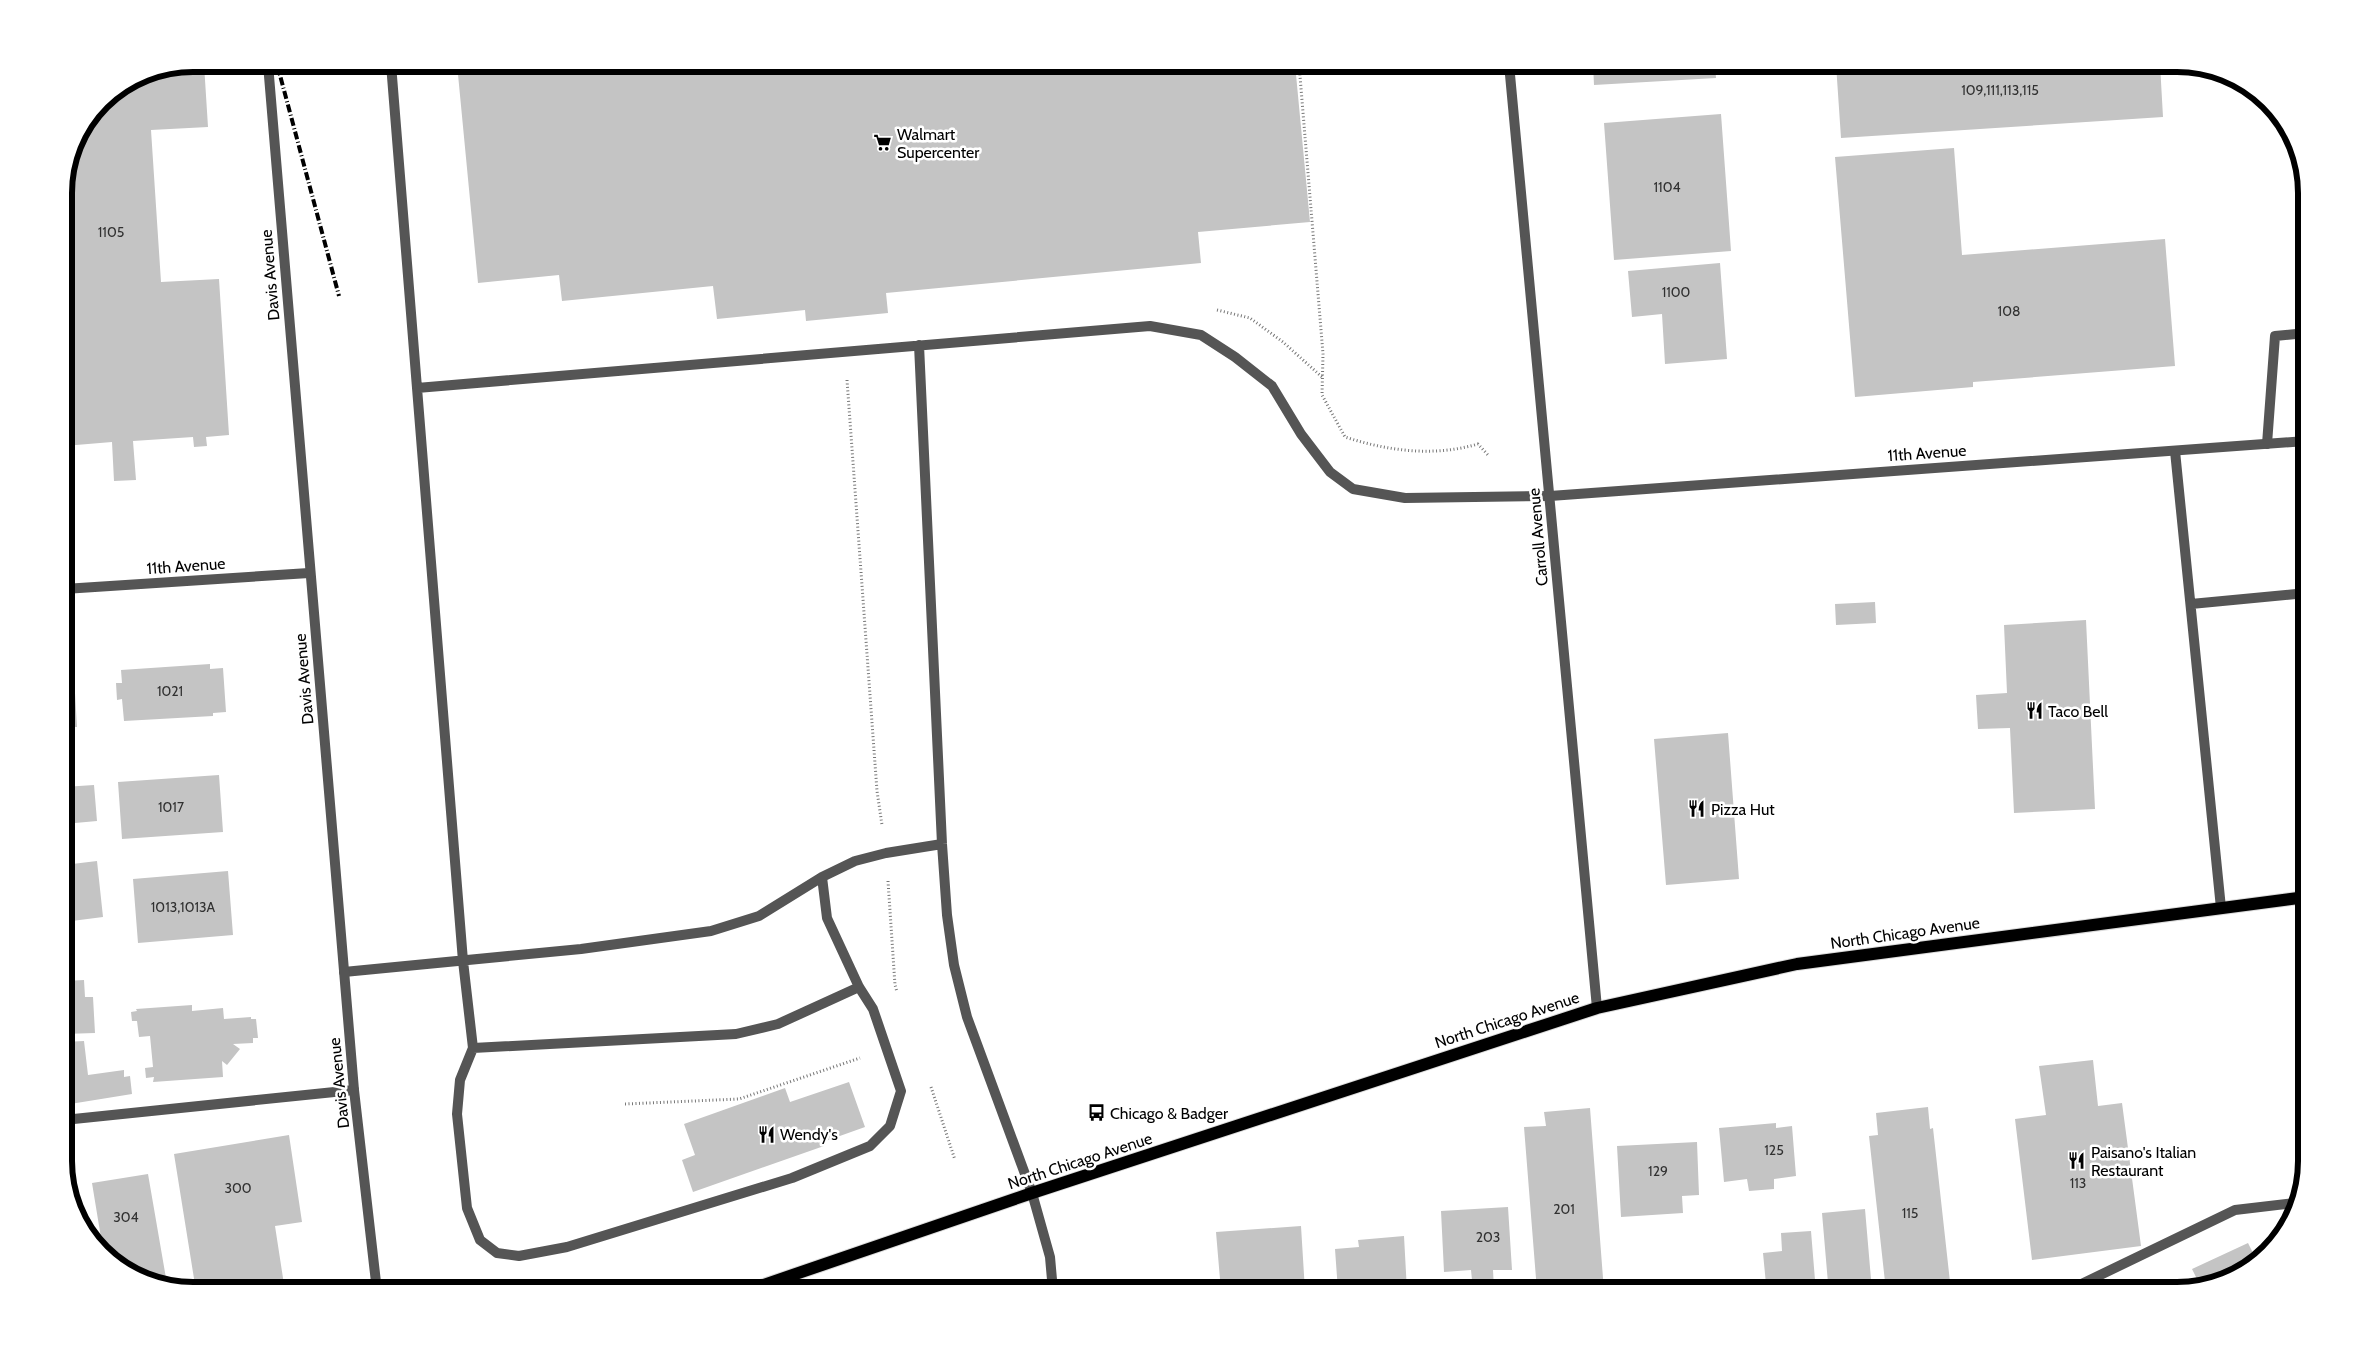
<svg xmlns="http://www.w3.org/2000/svg" width="2370" height="1355" viewBox="0 0 2370 1355" font-family="Cabin,sans-serif">
<style>
.building{fill:#c4c4c4}
.lines{fill:none;stroke-linecap:round;stroke-linejoin:round}
.primary-casing{stroke:#dbdbdb;stroke-width:14}
.path{stroke:#777;stroke-width:3;stroke-dasharray:1 2.5;stroke-linecap:butt}
.service{stroke:#555;stroke-width:10}
.minor{stroke:#555;stroke-width:10}
.primary{stroke:#000;stroke-width:12}
.rail{stroke:#000;stroke-width:4;stroke-dasharray:8 2.5 1 2.5;stroke-linecap:butt}
.labels{text-anchor:middle;dominant-baseline:central;stroke-width:5;stroke-linejoin:round;paint-order:stroke}
.number-label{font-size:14px;fill:#313131}
.poi-label{font-size:16px;fill:#000;stroke:#fff;text-anchor:start}
.street-label{font-size:16px;fill:#000;stroke:#fff}
.rim{fill:none;stroke:#000;stroke-width:6}
</style>
<rect width="100%" height="100%" fill="#fff"/>
<path class="building" d="M194,64H204L208,127L151,130L161,282L219,279L229,435L206,437L207,446L194,447L193,437L133,441L136,480L114,481L112,442L64,446V185L77,136L102,102L144,74Z
M457,64H1295L1310,222L1198,232L1201,263L886,293L888,313L806,321L805,310L717,319L713,286L562,301L559,275L478,283Z
M1593,64H1715L1716,78L1594,85Z
M1836,64H2160L2163,117L1841,138Z
M1721,114L1731,251L1614,260L1604,123Z
M1954,148L1962,255L2165,239L2175,366L1973,382V387L1855,397L1835,157Z
M1720,263L1727,359L1665,364L1662,314L1632,317L1628,271Z
M1875,602L1876,623L1836,625L1835,604Z
M2086,620L2095,809L2014,813L2010,728L1978,729L1976,695L2007,693L2004,625Z
M210,664V669L223,668L226,712L213,713V716L124,721L122,699L117,700L116,683H122L121,670Z
M74,676L77,727H64V677Z
M1728,733L1739,879L1666,885L1654,739Z
M219,775L223,832L122,839L118,782Z
M94,785L97,821L64,824V787Z
M97,861L103,917L64,922V865Z
M228,871L233,935L138,943L133,879Z
M84,980L85,997H93L95,1033L64,1034V981Z
M192,1005V1011L223,1008L224,1019L251,1017V1019H256L258,1038H253V1043L233,1044L240,1049L227,1065L222,1061L223,1077L153,1082L154,1077L146,1078L145,1068L153,1067L150,1036L139,1037L137,1021H132L131,1012L137,1011L136,1009Z
M84,1041L88,1075L124,1070V1077L130,1076L132,1094L64,1105V1042Z
M2093,1060L2098,1106L2122,1103L2141,1246L2032,1260L2015,1119L2046,1115L2039,1066Z
M849,1082L865,1127L823,1142L824,1146L693,1192L682,1160L695,1155L684,1124L785,1088L790,1102Z
M1928,1107L1930,1129L1933,1128L1951,1291H1886L1869,1136L1878,1135L1876,1113Z
M1590,1108L1604,1291H1537L1524,1127L1546,1126L1544,1112Z
M1776,1123V1128L1792,1126L1796,1176L1774,1179V1189L1749,1191L1747,1179L1724,1182L1719,1128Z
M289,1135L302,1222L275,1226L285,1291H196L174,1154Z
M1697,1142L1699,1195L1682,1196L1683,1213L1621,1217L1617,1146Z
M148,1174L167,1284L129,1274L103,1250L92,1183Z
M1508,1207L1512,1270H1493L1494,1289L1473,1290L1471,1270L1444,1272L1441,1211Z
M1865,1209L1871,1279L1828,1283L1822,1213Z
M1301,1226L1305,1291H1221L1216,1232Z
M1811,1231L1815,1280L1766,1284L1763,1253L1782,1251L1781,1233Z
M1404,1236L1407,1291H1338L1335,1249L1359,1247L1358,1240Z
M2248,1243L2256,1259L2242,1274L2200,1285L2192,1269Z"/>
<g class="lines">
<defs>
<path id="primary" d="M746,1291L1032,1193L1597,1008L1797,964L2306,897"/>
</defs>
<use href="#primary" class="primary-casing"/>
<path class="path" d="M1299,64L1323,354L1322,395L1345,437C1388,451 1434,457 1478,444L1488,455
M1217,310L1250,318L1283,342L1322,377
M847,380L877,791L882,825
M888,881L895,985L897,992
M931,1087L955,1160
M625,1104L739,1099L860,1058"/>
<path class="service" d="M391,64L463,961L473,1048L460,1080L457,1114L467,1208L480,1240L497,1253L519,1256L567,1247L792,1178L870,1146L890,1126L901,1091L873,1009L859,987L827,918L822,877
M919,345L942,844L947,915L954,965L967,1017L1032,1193
M417,388L1150,326L1201,335L1235,357L1272,386L1301,434L1330,472L1353,489L1405,498L1550,496
M2267,444L2275,336L2306,333
M2175,451L2221,908
M2191,604L2306,593
M344,972L581,949L711,931L759,916L822,877L855,861L886,853L942,844
M473,1048L736,1034L778,1024L859,987
M64,1120L354,1090
M2067,1291L2235,1210L2295,1203"/>
<path class="minor" d="M268,64L354,1090L377,1291
M1509,64L1597,1008
M1550,496L2306,441
M64,589L309,573
M1032,1193L1050,1257L1053,1291"/>
<use href="#primary" class="primary"/>
<path class="rail" d="M277,64L339,296"/>
</g>
<defs>
<symbol id="supermarket-bare" viewBox="-9 -9 18 18"><path d="M-6-5.5h2.5l.6 2H6L4.5 2H-2.5L-4.4-4H-6ZM-1.5 3.2a1.3 1.3 0 1 0 .1 0ZM3 3.2a1.3 1.3 0 1 0 .1 0Z" fill="#000" stroke="#fff" stroke-width="2.5" paint-order="stroke"/></symbol>
<symbol id="restaurant-bare" viewBox="-9 -9 18 18"><path d="M-5-6h1v4h1v-4h1v4h1v-4h1v5L-1.5 .5V6h-2V.5L-5-1ZM5-6V6H3V1.5H1.5Q1.5-4 5-6Z" fill="#000" stroke="#fff" stroke-width="2.5" paint-order="stroke"/></symbol>
<symbol id="bus-bare" viewBox="-9 -9 18 18"><path d="M-5-6H5V4H4V6H2V4H-2V6H-4V4H-5ZM-3.5-4V0h7V-4ZM-3.5 1.2v1.5H-2V1.2ZM2 1.2v1.5H3.5V1.2Z" fill="#000" stroke="#fff" stroke-width="2.5" paint-order="stroke"/></symbol>
</defs>
<g fill-rule="evenodd">
<use href="#supermarket-bare" x="870" y="130" width="25" height="25"/>
<use href="#restaurant-bare" x="2022" y="698" width="25" height="25"/>
<use href="#restaurant-bare" x="1684" y="796" width="25" height="25"/>
<use href="#bus-bare" x="1084" y="1100" width="25" height="25"/>
<use href="#restaurant-bare" x="754" y="1122" width="25" height="25"/>
<use href="#restaurant-bare" x="2064" y="1148" width="25" height="25"/>
</g>
<g class="labels">
<g class="number-label">
<text x="2000" y="90">109,111,113,115</text>
<text x="1667" y="187">1104</text>
<text x="111" y="232">1105</text>
<text x="1676" y="292">1100</text>
<text x="2009" y="311">108</text>
<text x="170" y="691">1021</text>
<text x="171" y="807">1017</text>
<text x="183" y="907">1013,1013A</text>
<text x="1774" y="1150">125</text>
<text x="1658" y="1171">129</text>
<text x="2078" y="1183">113</text>
<text x="238" y="1188">300</text>
<text x="1564" y="1209">201</text>
<text x="1910" y="1213">115</text>
<text x="126" y="1217">304</text>
<text x="1488" y="1237">203</text>
</g>
<g class="poi-label">
<text x="897" y="134">Walmart<tspan x="897" dy="18">Supercenter</tspan></text>
<text x="2048" y="711">Taco Bell</text>
<text x="1711" y="809">Pizza Hut</text>
<text x="1110" y="1113">Chicago &amp; Badger</text>
<text x="780" y="1134">Wendy's</text>
<text x="2091" y="1152">Paisano's Italian<tspan x="2091" dy="18">Restaurant</tspan></text>
</g>
<g class="street-label">
<text transform="translate(270 275) rotate(-95)">Davis Avenue</text>
<text transform="translate(1927 453) rotate(-4)">11th Avenue</text>
<text transform="translate(1538 537) rotate(-95)">Carroll Avenue</text>
<text transform="translate(186 566) rotate(-4)">11th Avenue</text>
<text transform="translate(304 679) rotate(-95)">Davis Avenue</text>
<text transform="translate(1905 933) rotate(-8)">North Chicago Avenue</text>
<text transform="translate(1507 1020) rotate(-18)">North Chicago Avenue</text>
<text transform="translate(339 1083) rotate(-96)">Davis Avenue</text>
<text transform="translate(1080 1161) rotate(-18)">North Chicago Avenue</text>
</g>
</g>
<path d="M0 0H2370V1355H0ZM193 72H2177A121 121 0 0 1 2298 193V1161A121 121 0 0 1 2177 1282H193A121 121 0 0 1 72 1161V193A121 121 0 0 1 193 72Z" fill="#fff" fill-rule="evenodd"/>
<path class="rim" d="M193 72H2177A121 121 0 0 1 2298 193V1161A121 121 0 0 1 2177 1282H193A121 121 0 0 1 72 1161V193A121 121 0 0 1 193 72Z"/>
</svg>
